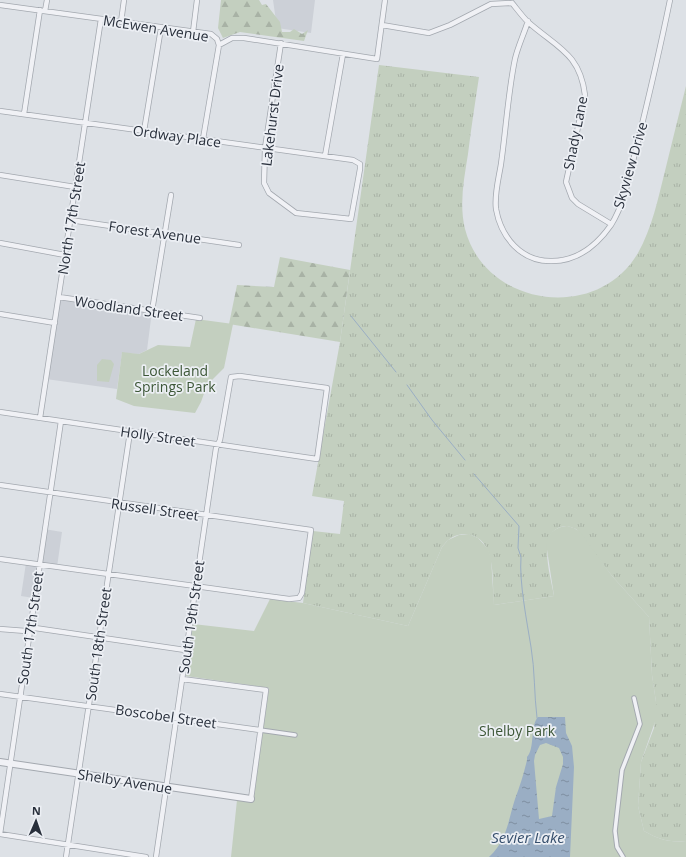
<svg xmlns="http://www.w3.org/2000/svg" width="686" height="857" viewBox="0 0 686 857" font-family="'Open Sans',sans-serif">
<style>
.built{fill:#ccd0d7}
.grass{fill:url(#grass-tufts)}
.forest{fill:url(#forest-firs)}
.park{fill:#c3cfbf}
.water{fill:url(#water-ripples);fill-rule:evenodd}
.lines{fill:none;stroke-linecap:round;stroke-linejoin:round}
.stream{stroke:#9aaec4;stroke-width:1}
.pedestrian-casing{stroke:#a3a8af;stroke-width:5.5}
.minor-casing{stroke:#a3a8af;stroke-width:6}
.tertiary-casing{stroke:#a3a8af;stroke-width:8}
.pedestrian{stroke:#f0f1f5;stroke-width:3.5}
.minor{stroke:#f0f1f5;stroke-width:4.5}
.tertiary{stroke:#f0f1f5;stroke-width:6}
.labels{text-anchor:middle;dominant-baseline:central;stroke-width:3.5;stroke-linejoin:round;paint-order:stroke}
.street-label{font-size:14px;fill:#282f3b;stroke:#eceff4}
.park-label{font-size:14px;fill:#3c5636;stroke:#eceff4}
.water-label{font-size:15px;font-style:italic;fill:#354e6c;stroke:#eceff4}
</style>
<defs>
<pattern id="grass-tufts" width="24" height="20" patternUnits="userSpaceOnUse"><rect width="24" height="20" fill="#c3cfbf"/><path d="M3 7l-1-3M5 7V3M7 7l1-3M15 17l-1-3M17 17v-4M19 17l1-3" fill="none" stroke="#a8b2a5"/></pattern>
<pattern id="forest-firs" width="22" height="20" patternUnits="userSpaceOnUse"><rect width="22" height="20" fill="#c3cfbf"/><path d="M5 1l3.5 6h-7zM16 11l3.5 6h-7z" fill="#a8b2a5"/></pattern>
<pattern id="water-ripples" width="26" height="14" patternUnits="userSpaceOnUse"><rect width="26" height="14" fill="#9aaec4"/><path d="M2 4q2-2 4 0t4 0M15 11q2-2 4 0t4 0" fill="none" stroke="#7e8ea0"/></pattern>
</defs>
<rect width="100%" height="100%" fill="#dde1e6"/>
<path class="built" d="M273,0H315L311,33L277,28Z
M59,297L152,311L147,350L139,354L122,353L117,389L46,379Z
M44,529L62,532L57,567L39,565L34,598L21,596L26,563L38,565Z"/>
<path class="grass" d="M379,65L479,77C475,103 471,129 468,154C464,179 459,204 465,229C485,307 597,323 638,253C652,228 658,199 665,171C672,142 679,114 686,86V841C670,843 658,839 644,831L638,806L641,762L654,728L656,702L652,675L649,617L612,576L576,529C570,526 564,525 558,528C538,537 551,578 554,596L494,605C492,582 498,536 465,534C455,534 448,539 442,547L408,626L303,603L313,531L340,534L344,501L312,496L340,342Z"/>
<path class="forest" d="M221,0H259L262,5L266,4L280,22L282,32H290L294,29L302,34L308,30L304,41L240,32L223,38L218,28Z
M280,257L350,270L340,342L229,324L237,285L274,287Z"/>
<path class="park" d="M196,319L233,324L224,368L207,385L201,402L195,413L134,406L116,399L122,352L139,354L158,345L190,347Z
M102,359L111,360L114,364L109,382L97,381V365Z
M567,526L574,528L581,533L612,576L649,617L652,675L656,702V719L641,762L638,806L644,831C658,839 670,843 686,841V857H231L237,800L253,802L269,688L186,676L193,624L254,631L270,599L303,603L408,626L442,547L448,540L459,535L469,534L478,538L488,549L491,558L494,605L554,596L546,543C549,532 556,527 567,526Z"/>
<path class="water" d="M538,717H565L566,733L572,746L574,767L570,857H489C507,840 508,821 515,799C520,786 524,773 527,760V757C535,749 530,725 538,717ZM546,743L559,748L563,757V764L556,787L552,816L539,819L534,761L535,755L540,745Z"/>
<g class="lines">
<path class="stream" d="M351,316L396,372
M407,385L432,420L465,460
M474,474L519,526L518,548L521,557C519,582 527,622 531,647C535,670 534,694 537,718"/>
<defs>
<path id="pedestrian" d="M260,730L295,735
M623,857L617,847L615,831L622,770L640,724L634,698"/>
<path id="minor" d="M512,3C517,9 522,16 528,22C556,47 580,53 585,95L566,182L572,198L578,204L611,224
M0,5L211,34L217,39L219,45L232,38H244L377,59L385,0
M45,11L47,0
M528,21C524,34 518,46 515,59C508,93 506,129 501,164C499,177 494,195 496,209C501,237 521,262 552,261C577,261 597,245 611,225C626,201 630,171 637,145C649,96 660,49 670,0
M121,22L124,0
M382,25L429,33L450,25L491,4L512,3
M193,32L197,0
M0,111L353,160L360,164V169L351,219L296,213L269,193L264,183L265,148L281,43
M24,114L40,10
M144,131L161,28
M203,139L219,45
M325,156L343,54
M0,175L75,187
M70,220L239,245
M0,243L65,255
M59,297L200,318
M152,311L171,195
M0,314L55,323
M0,412C106,428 211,443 317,459L327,388L240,376L231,377L220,440L216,448L156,857
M40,418L101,19
M0,485L311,530L302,593L299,598L289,599L0,559
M0,629L26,631L35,628L185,650
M182,679L266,690L251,799
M0,694L260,730
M0,834L61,421
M0,834L146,857
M66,857L130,432"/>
<path id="tertiary" d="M0,762L251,799"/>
</defs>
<use href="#pedestrian" class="pedestrian-casing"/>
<use href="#minor" class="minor-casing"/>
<use href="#tertiary" class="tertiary-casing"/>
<use href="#pedestrian" class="pedestrian"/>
<use href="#minor" class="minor"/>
<use href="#tertiary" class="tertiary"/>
</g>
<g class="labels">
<g class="street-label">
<text transform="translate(156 28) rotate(9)">McEwen Avenue</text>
<text transform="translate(272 115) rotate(-83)">Lakehurst Drive</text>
<text transform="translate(575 133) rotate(-79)">Shady Lane</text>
<text transform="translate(177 136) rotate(8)">Ordway Place</text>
<text transform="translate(630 165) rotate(-74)">Skyview Drive</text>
<text transform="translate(71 218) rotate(-81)">North 17th Street</text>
<text transform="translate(155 232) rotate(8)">Forest Avenue</text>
<text transform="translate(129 308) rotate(8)">Woodland Street</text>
<text transform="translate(158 436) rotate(8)">Holly Street</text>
<text transform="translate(155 509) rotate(8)">Russell Street</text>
<text transform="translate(191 617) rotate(-82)">South 19th Street</text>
<text transform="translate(30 628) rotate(-82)">South 17th Street</text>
<text transform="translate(98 644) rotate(-82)">South 18th Street</text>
<text transform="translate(166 716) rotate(8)">Boscobel Street</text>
<text transform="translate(125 781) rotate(9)">Shelby Avenue</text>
</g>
<g class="park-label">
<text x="175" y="370">Lockeland<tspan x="175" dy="16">Springs Park</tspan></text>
<text x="517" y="730">Shelby Park</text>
</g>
<g class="water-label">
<text x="528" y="837">Sevier Lake</text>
</g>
</g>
<g transform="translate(36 821) rotate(2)" stroke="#eceff4" stroke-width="3" paint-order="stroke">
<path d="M0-3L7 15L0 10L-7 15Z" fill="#282f3b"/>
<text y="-6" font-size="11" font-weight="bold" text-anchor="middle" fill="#282f3b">N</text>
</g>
</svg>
